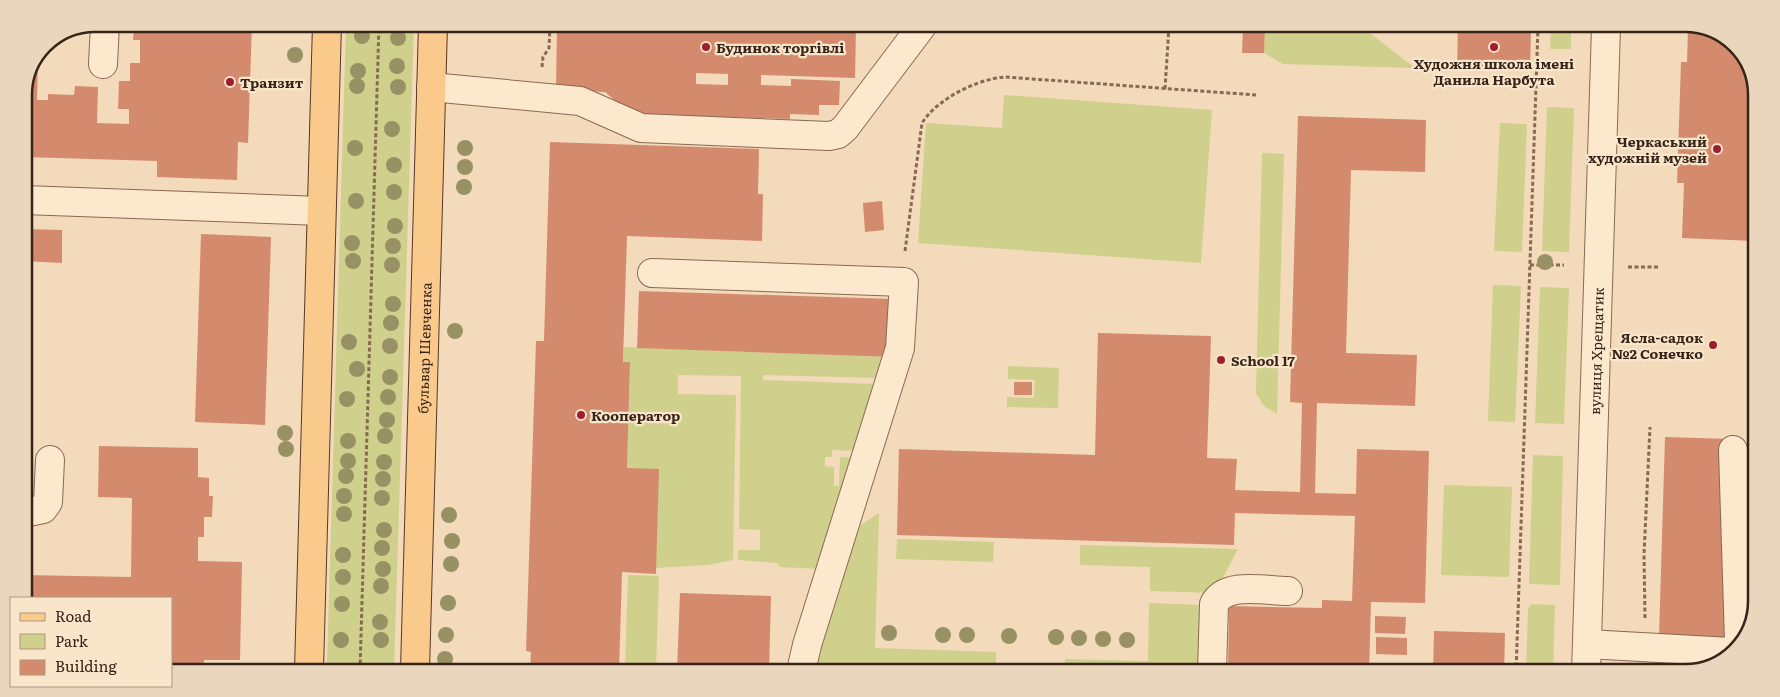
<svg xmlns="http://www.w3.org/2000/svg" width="1780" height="697" viewBox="0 0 1780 697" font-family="Literata,serif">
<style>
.green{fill:#d0d08d}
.building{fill:#d48a6c;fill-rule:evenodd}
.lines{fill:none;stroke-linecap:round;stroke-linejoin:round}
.minor-casing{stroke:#8a6953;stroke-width:30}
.major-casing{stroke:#573828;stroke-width:30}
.path{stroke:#8a6953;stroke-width:3;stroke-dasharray:4 2.5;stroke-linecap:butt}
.minor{stroke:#fce8cd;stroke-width:28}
.major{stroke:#faca8c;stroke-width:28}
.tree{fill:#989164}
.poi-dot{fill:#9e1d2e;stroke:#f9e5ca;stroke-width:2}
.labels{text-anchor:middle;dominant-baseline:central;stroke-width:4.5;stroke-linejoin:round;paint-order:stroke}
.poi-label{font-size:14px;font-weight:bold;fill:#372419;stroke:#f9e5ca;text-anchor:start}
.street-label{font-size:14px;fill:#372419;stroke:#f9e5ca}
.rim{fill:none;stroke:#372419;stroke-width:2.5}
</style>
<rect width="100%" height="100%" fill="#f2daba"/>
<path class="green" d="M346,24L414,25L394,670H328L327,663Z
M1265,27H1362L1415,68L1283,64L1264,53Z
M1551,27H1571V49H1550Z
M1004,95L1212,110L1201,263L918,243L926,123L1002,128Z
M1547,107L1574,108L1569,252L1542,251Z
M1500,123L1527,124L1522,252L1494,251Z
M1262,153L1284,154L1277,414L1264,406L1256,393Z
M1493,285L1521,286L1515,422L1488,421Z
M1540,287L1569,288L1564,424L1535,423Z
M624,347L884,357L877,378L763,375V380L876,384L856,451L832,450V457H825V466L834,467V486H839L840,457L854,458L820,569L780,567L777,563L738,560V550H760V530L739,529L741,376L678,375V394L736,395L733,560L708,565L656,568L627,468L630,362H623Z
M1008,366L1059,368L1058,408L1007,407V397L1034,398L1035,380L1008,379Z
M1533,455L1563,456L1560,585L1529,584Z
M1444,485L1512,487L1509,577L1441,575Z
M879,513L875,648L996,652V671H813L858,527Z
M897,539L994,542L993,562L896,559Z
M1080,545L1238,549L1215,593L1150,591V567L1080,565Z
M628,575L659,576L656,671H625Z
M1149,603L1202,605L1200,672H1065V659L1148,661Z
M1531,604L1555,605L1553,673H1526L1528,609Z"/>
<path class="building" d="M141,24H252L248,143L238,142L237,180L157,177V161L24,157V91L38,60L37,100H48V94L74,95L75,86L98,87L97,123L129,124V109H118L119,81H130V63H140V40H133L134,28H140Z
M557,25L856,26L855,78L761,75V85L791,86V79L840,81L839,105H819V115L790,114V119L631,114L605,92L556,90ZM696,73L728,74V85L696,84Z
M1243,27H1265L1264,53H1242Z
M1458,27H1531L1530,70L1457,67Z
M1688,28H1708L1742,52L1756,91L1755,241L1682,238L1684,183H1677L1681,62H1687Z
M1298,116L1426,120L1425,172L1351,170L1346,353L1417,355L1415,406L1317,403L1315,493L1356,494L1357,449L1429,451L1425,603L1371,602L1369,672H1228L1229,606L1322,608V600L1352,601L1355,516L1235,513L1234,545L897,535L899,449L1095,455L1098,333L1211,336L1207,458L1237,459L1235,490L1300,492L1302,403L1290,402Z
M550,142L759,149L758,194H763L762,241L627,236L623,362H630L627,468L659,469L656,574L622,572L619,671L530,670L531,652L526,651L536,341H544Z
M882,201L884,230L865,232L863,203Z
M24,229L62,230V263L24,261Z
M201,234L271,237L265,425L195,422Z
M639,291L893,299L892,357L637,348Z
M1014,382H1032V395H1014Z
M1665,437L1730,439L1724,639L1659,637Z
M99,446L198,448V477L209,478V496H213L212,517H204V537H198V561L242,562L240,660H204V665L196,664V670H171V598H24V575L131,577L132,498L98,497Z
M680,593L771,596L769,671H677Z
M1375,616L1406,617L1405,634L1375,633Z
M1434,631L1505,633L1504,673H1433Z
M1376,637L1407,638V655L1376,654Z"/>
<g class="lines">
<defs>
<g id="minor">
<path d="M103,64L105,24"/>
<path d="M431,87L580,101L641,128L829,136L838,134L845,128L922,26"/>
<path d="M24,200L321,211"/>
<path d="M652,273L904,282L900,348L807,645L801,671"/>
<path d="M1733,450L1739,641"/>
<path d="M24,513L43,509L48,502L50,460"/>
<path d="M1587,644L1731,652"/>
<path d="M1212,672L1214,604C1226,581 1265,591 1288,591"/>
<path id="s1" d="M1586,673L1606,27"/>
</g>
<g id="major">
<path d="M309,670L327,24"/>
<path id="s2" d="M415,670L433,25"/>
</g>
</defs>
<use href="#minor" class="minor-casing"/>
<use href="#major" class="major-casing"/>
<path class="path" d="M542,67L543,57L549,48L550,25
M1165,89L1169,26
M905,251L922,123C937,99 977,79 1005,77L1256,95
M1530,265H1564
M1628,267H1658
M1645,618L1644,555L1650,427
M360,670L379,24
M1516,673L1538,27"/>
<use href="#minor" class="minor"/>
<use href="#major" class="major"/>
</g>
<g class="tree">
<circle cx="362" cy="36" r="8"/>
<circle cx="398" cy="38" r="8"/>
<circle cx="295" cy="55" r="8"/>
<circle cx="397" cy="66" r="8"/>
<circle cx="358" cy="71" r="8"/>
<circle cx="357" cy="86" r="8"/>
<circle cx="398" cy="87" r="8"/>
<circle cx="392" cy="129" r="8"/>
<circle cx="355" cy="148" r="8"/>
<circle cx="465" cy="148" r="8"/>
<circle cx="394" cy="165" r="8"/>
<circle cx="465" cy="167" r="8"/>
<circle cx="464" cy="187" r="8"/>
<circle cx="394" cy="192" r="8"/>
<circle cx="356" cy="201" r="8"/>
<circle cx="395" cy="226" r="8"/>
<circle cx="352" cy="243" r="8"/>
<circle cx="393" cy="246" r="8"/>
<circle cx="353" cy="261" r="8"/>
<circle cx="1545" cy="262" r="8"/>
<circle cx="392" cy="265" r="8"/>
<circle cx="393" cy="304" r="8"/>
<circle cx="391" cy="323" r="8"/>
<circle cx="455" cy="331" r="8"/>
<circle cx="349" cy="342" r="8"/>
<circle cx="390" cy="346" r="8"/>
<circle cx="357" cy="369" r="8"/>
<circle cx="390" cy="377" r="8"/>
<circle cx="388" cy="397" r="8"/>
<circle cx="347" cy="399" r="8"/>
<circle cx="387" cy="420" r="8"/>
<circle cx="285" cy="433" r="8"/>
<circle cx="385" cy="436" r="8"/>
<circle cx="348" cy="441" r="8"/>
<circle cx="286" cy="449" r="8"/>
<circle cx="348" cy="461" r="8"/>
<circle cx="384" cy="462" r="8"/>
<circle cx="346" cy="476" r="8"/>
<circle cx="383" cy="479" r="8"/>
<circle cx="344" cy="496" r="8"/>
<circle cx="382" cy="498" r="8"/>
<circle cx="344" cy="514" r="8"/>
<circle cx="449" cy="515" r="8"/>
<circle cx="384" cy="530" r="8"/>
<circle cx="452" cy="541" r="8"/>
<circle cx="382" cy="548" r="8"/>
<circle cx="343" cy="555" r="8"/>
<circle cx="451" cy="564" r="8"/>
<circle cx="383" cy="569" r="8"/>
<circle cx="343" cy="577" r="8"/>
<circle cx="381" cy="586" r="8"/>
<circle cx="448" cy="603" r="8"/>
<circle cx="342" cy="604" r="8"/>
<circle cx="380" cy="622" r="8"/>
<circle cx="889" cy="633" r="8"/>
<circle cx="446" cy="635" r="8"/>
<circle cx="943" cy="635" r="8"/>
<circle cx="967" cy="635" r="8"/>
<circle cx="1009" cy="636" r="8"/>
<circle cx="1056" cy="637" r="8"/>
<circle cx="1079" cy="638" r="8"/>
<circle cx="1103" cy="639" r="8"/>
<circle cx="341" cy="640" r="8"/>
<circle cx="381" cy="640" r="8"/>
<circle cx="1127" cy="640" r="8"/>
<circle cx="445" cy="659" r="8"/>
</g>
<g class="poi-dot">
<circle cx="706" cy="47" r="5"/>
<circle cx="1494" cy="47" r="5"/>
<circle cx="230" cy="82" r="5"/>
<circle cx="1717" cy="149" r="5"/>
<circle cx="1713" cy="345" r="5"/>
<circle cx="1221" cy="360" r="5"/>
<circle cx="581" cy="415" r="5"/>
</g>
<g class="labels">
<g class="poi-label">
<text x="716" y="47">Будинок торгівлі</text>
<text x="1494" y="63" text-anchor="middle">Художня школа імені<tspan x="1494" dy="16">Данила Нарбута</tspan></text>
<text x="240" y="82">Транзит</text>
<text x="1707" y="141" text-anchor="end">Черкаський<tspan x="1707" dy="16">художній музей</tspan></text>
<text x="1703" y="337" text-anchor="end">Ясла-садок<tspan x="1703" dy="16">№2 Сонечко</tspan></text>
<text x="1231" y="360">School 17</text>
<text x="591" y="415">Кооператор</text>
</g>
<g class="street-label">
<text stroke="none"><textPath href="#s2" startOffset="322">бульвар Шевченка</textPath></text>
<text stroke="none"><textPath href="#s1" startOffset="322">вулиця Хрещатик</textPath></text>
</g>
</g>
<path d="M0 0H1780V697H0ZM95 32H1685A63 63 0 0 1 1748 95V601A63 63 0 0 1 1685 664H95A63 63 0 0 1 32 601V95A63 63 0 0 1 95 32Z" fill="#e9d6bc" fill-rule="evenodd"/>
<path class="rim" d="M95 32H1685A63 63 0 0 1 1748 95V601A63 63 0 0 1 1685 664H95A63 63 0 0 1 32 601V95A63 63 0 0 1 95 32Z"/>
<rect x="10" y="597" width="162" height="90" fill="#f9e5ca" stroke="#ab9883"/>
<rect x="20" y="613" width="25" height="8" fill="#faca8c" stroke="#ab9883"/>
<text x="55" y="622" font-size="15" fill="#372419">Road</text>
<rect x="20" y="634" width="25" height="15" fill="#d0d08d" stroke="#ab9883"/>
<text x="55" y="647" font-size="15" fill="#372419">Park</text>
<rect x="20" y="660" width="25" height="15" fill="#d48a6c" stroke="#ab9883"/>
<text x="55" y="672" font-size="15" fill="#372419">Building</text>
</svg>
